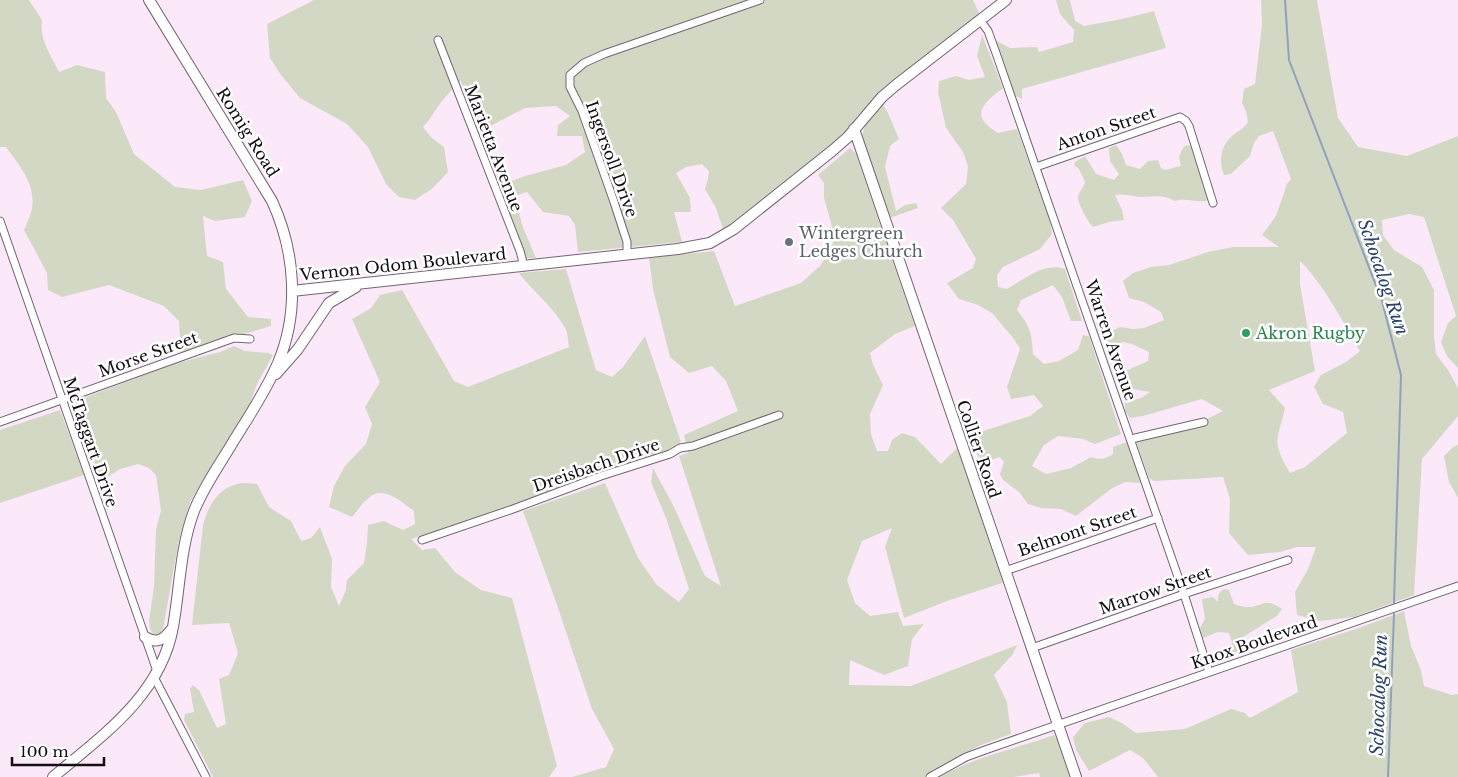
<svg xmlns="http://www.w3.org/2000/svg" width="1458" height="777" viewBox="0 0 1458 777" font-family="'Libre Baskerville',serif">
<style>
.green{fill:#d3d8c4;fill-rule:evenodd}
.lines{fill:none;stroke-linecap:round;stroke-linejoin:round}
.stream{stroke:#90a1bd;stroke-width:2}
.street-casing{stroke:#746473;stroke-width:9}
.secondary-casing{stroke:#746473;stroke-width:12}
.street{stroke:#fff;stroke-width:7}
.secondary{stroke:#fff;stroke-width:10}
.worship-dot{fill:#6b7280;stroke:#fff;stroke-width:2}
.leisure-dot{fill:#2e9e5b;stroke:#fff;stroke-width:2}
.labels{text-anchor:middle;dominant-baseline:central;stroke-width:5;stroke-linejoin:round;paint-order:stroke}
.street-label{font-size:16px;fill:#130d13;stroke:#fff}
.worship-label{font-size:16px;fill:#5b616d;stroke:#fff;text-anchor:start}
.leisure-label{font-size:16px;fill:#27864d;stroke:#fff;text-anchor:start}
.water-label{font-size:18px;font-style:italic;fill:#2b436b;stroke:#fff}
</style>
<rect width="100%" height="100%" fill="#fbe9fa"/>
<path class="green" d="M0,0H29L42,20C39,39 51,56 59,72L77,65L105,72L106,98L116,112L134,154L175,187L201,190L243,180L252,201L245,217L215,221L203,216L207,256L223,262L226,289L248,317L271,319V326L181,353L179,321L164,306L109,285L62,297L48,290L47,273L24,230C27,223 31,215 32,208C36,184 19,165 6,147H0Z
M314,0H973L980,15L888,88L857,116L849,132L725,235L716,208L705,189L708,179L709,171L702,164L686,167L676,173L690,198L691,212H674L682,242L578,252L575,225L569,216L543,212L527,192L515,196L522,225L536,258H525L499,186L525,176L566,165L585,152L582,136H557L558,125L570,116L556,106L525,108L477,133L461,81C451,90 442,100 435,111C431,117 428,122 423,127L432,138L444,147L448,172L433,188L415,200L399,197L386,184L368,147L347,124L300,98L281,75L270,58L267,24Z
M1056,0H1070L1075,21L1084,26L1122,19L1154,11L1166,48L1022,89V99L1013,95L995,40L1010,48L1037,47L1039,52L1073,42L1074,30L1060,14Z
M1261,0H1317L1338,118L1358,147L1407,156L1458,136V368L1447,356L1441,342L1448,323L1456,316L1424,217L1409,214L1382,220L1383,235L1394,250L1422,267L1434,290V337L1436,354L1448,370L1458,388V416L1422,459L1414,595L1354,617L1320,621L1297,615L1295,592L1308,569L1316,547H1297L1280,552L1248,555L1229,533L1230,499L1223,477L1154,481L1149,478L1136,441L1187,429L1223,411L1202,399L1143,416L1130,418L1125,411V402L1141,398L1150,392L1132,389L1121,390L1116,375L1148,361L1149,352L1132,344L1122,342L1108,354L1104,341L1112,331L1120,327L1133,329L1144,328L1164,320L1161,312L1144,302L1129,298L1123,281L1133,273L1151,267L1169,265L1208,252L1233,247H1279L1262,235L1276,216L1287,184L1291,179L1273,131L1259,136L1254,143L1250,156L1231,174L1224,175C1219,163 1220,148 1230,138C1236,131 1242,131 1248,122L1246,111L1242,103L1244,89L1255,84L1262,25ZM1300,261C1325,286 1342,321 1360,351L1346,362L1321,375L1314,387L1323,404L1343,412L1347,433L1305,467L1290,473C1284,462 1275,449 1278,436C1280,426 1283,418 1285,408L1269,390L1315,371L1300,284Z
M982,35L1003,88C982,104 969,116 998,133L1017,129L1050,220L1052,234L1040,249L1003,267L997,275L998,287L1007,289C1025,279 1044,262 1065,269L1082,321H1071L1062,297L1053,285L1021,300L1017,310C1030,326 1032,334 1033,354L1044,364L1059,361L1078,350L1083,335L1089,336L1121,434L1095,444L1083,439L1058,436L1044,445L1032,466L1046,474L1071,468L1091,457C1099,460 1106,459 1113,454V447L1127,442L1143,483L1125,482L1111,489L1076,516L1061,509L1041,508L1028,504L1019,492L1003,480L1000,474L1004,462L1000,457L985,462C973,453 962,434 961,420L964,418L973,420L980,432L1030,416L1043,406L1034,395L1011,399L1007,387L1020,349L1014,339L992,313L978,305L959,299L947,283L973,268L976,259L953,220L941,208L966,184L968,166L963,152L946,128L938,92L939,81L956,76L969,80L985,77L977,56Z
M883,105L888,113L899,139L890,146L885,167L896,211L905,205L916,203L918,208L887,219L862,136L866,123Z
M1116,145L1122,154L1126,165L1140,169L1148,161L1158,160L1161,168L1165,170L1181,166L1179,156L1184,146L1192,145L1209,200C1198,204 1186,197 1175,201C1165,195 1154,196 1143,197C1133,197 1125,193 1115,195L1122,210L1124,220L1109,222L1093,227C1088,222 1078,204 1078,197C1078,193 1084,187 1085,182L1079,169L1074,165L1075,162L1085,156L1096,174L1114,180L1119,174L1110,161L1109,148Z
M850,148L856,154L915,326L895,334L870,353L873,365L883,385L870,414L871,434L877,451H888L892,440L902,433L915,437L941,464L958,447L1005,582L947,601L904,618L885,547L892,528L862,541L847,580L855,603L870,616L898,612L903,626L924,624L912,639L908,666L884,675L850,660L849,685L911,686L1017,645L1013,654L994,675L1007,702L1011,734L981,745L954,759L927,777H572L606,767L614,749L592,709L557,605L523,511L605,483L638,558L657,585L679,602L689,589L666,518L651,482L653,468L674,507L705,576L721,586L679,456L688,453L684,435L738,411L726,381L712,366L689,373L670,357L653,289L649,258L714,251L735,306L801,283L820,266L832,248L834,234L824,198V183L818,175Z
M566,269L596,370L612,377L623,367L645,336L681,442L672,450L458,525L411,539L422,550L435,548L455,572L481,590L512,598L557,766L549,777H213L184,720L185,714L194,712L190,689L193,685L199,690L217,728L226,724L219,679L229,675L238,653L229,623L192,625L203,525C208,507 217,489 237,484C243,482 251,484 257,484L269,507L291,521L301,541L311,538L320,527L332,559L331,587L339,606L346,590L347,580L364,563L367,543L368,525L384,521L403,530L415,524L414,511C403,503 385,486 371,496C364,501 358,510 352,517L329,507L334,486L345,466L366,444L372,424L365,407L380,382L352,319L371,308L380,295L402,290L454,381L468,387L569,347C568,341 568,333 565,328C554,307 533,292 519,273Z
M234,346L245,351L268,353L273,355L257,384L245,417L218,455L190,502L179,540L163,629L156,638L150,629L149,621L154,586L156,529L161,511L156,475L149,468L138,464L120,469L106,478L97,474L74,409L78,400L173,364L220,352Z
M60,410L84,475L0,503V430Z
M1458,445V498L1449,482L1444,456L1453,447Z
M1224,589L1229,590L1234,604C1238,605 1243,607 1247,607C1263,607 1264,596 1282,609L1277,616L1243,637L1241,652L1232,659L1224,658L1232,643L1229,633L1218,632L1201,639L1200,628L1205,619L1202,599L1213,597L1218,602C1218,595 1218,593 1224,589Z
M1404,611L1411,646L1421,670L1424,686L1452,695L1458,694V777H1158L1143,758L1130,750L1089,771L1076,750L1073,737L1085,723L1109,717L1122,723L1136,733L1185,729L1231,709L1245,713L1250,718L1298,692L1291,650L1356,629Z
M1054,735L1059,742L1071,777H1040L1039,773L1014,777H940C975,756 1016,749 1054,735Z"/>
<g class="lines">
<path class="stream" d="M1285,0L1289,60L1382,301L1401,375L1394,603
M1388,777L1394,614"/>
<defs>
<path id="street" d="M980,20L988,31L996,53L1184,594L1209,672
M438,40L520,251L524,266
M1036,167L1180,117L1186,121L1189,126L1213,203
M0,221L157,671
M627,254V242L614,202L582,111L570,87V75L584,63L604,54L760,0
M0,422L234,338L250,339
M1131,439L1204,422
M422,540L513,509L601,476L670,454L680,448L693,446L779,415
M1005,571L1158,518
M1032,648L1184,594L1288,560
M154,677L206,777
M930,777L966,757L988,749L1458,586"/>
<path id="secondary" d="M854,129L1076,777
M292,291L678,249L710,243L734,229L832,151L848,137L882,97L896,85L1006,0
M276,374L298,349L329,303L356,287
M145,637C157,644 163,640 171,630
M53,777C103,735 161,695 173,627C180,588 180,548 194,511C204,486 220,464 233,442C249,416 266,391 278,363C300,311 295,251 272,201L149,0"/>
</defs>
<use href="#street" class="street-casing"/>
<use href="#secondary" class="secondary-casing"/>
<use href="#street" class="street"/>
<use href="#secondary" class="secondary"/>
</g>
<circle class="worship-dot" cx="789" cy="242" r="5"/>
<circle class="leisure-dot" cx="1246" cy="333" r="5"/>
<g class="labels">
<g class="street-label">
<text transform="translate(1106 128) rotate(-19)">Anton Street</text>
<text transform="translate(248 132) rotate(58)">Romig Road</text>
<text transform="translate(494 148) rotate(69)">Marietta Avenue</text>
<text transform="translate(612 159) rotate(70)">Ingersoll Drive</text>
<text transform="translate(403 264) rotate(-6)">Vernon Odom Boulevard</text>
<text transform="translate(1111 340) rotate(71)">Warren Avenue</text>
<text transform="translate(148 354) rotate(-20)">Morse Street</text>
<text transform="translate(91 442) rotate(71)">McTaggart Drive</text>
<text transform="translate(979 449) rotate(71)">Collier Road</text>
<text transform="translate(596 465) rotate(-19)">Dreisbach Drive</text>
<text transform="translate(1077 531) rotate(-19)">Belmont Street</text>
<text transform="translate(1155 590) rotate(-19)">Marrow Street</text>
<text transform="translate(1254 642) rotate(-19)">Knox Boulevard</text>
</g>
<g class="worship-label">
<text x="799" y="233">Wintergreen<tspan x="799" dy="18">Ledges Church</tspan></text>
</g>
<g class="leisure-label">
<text x="1256" y="333">Akron Rugby</text>
</g>
<g class="water-label">
<text transform="translate(1383 277) rotate(71)">Schocalog Run</text>
<text transform="translate(1379 695) rotate(-88)">Schocalog Run</text>
</g>
</g>
<path d="M12 757v8h92v-8" fill="none" stroke="#130d13" stroke-width="2.5"/>
<text x="20" y="757" font-size="15" fill="#130d13" stroke="#ffffff" stroke-width="4" paint-order="stroke">100 m</text>
</svg>
